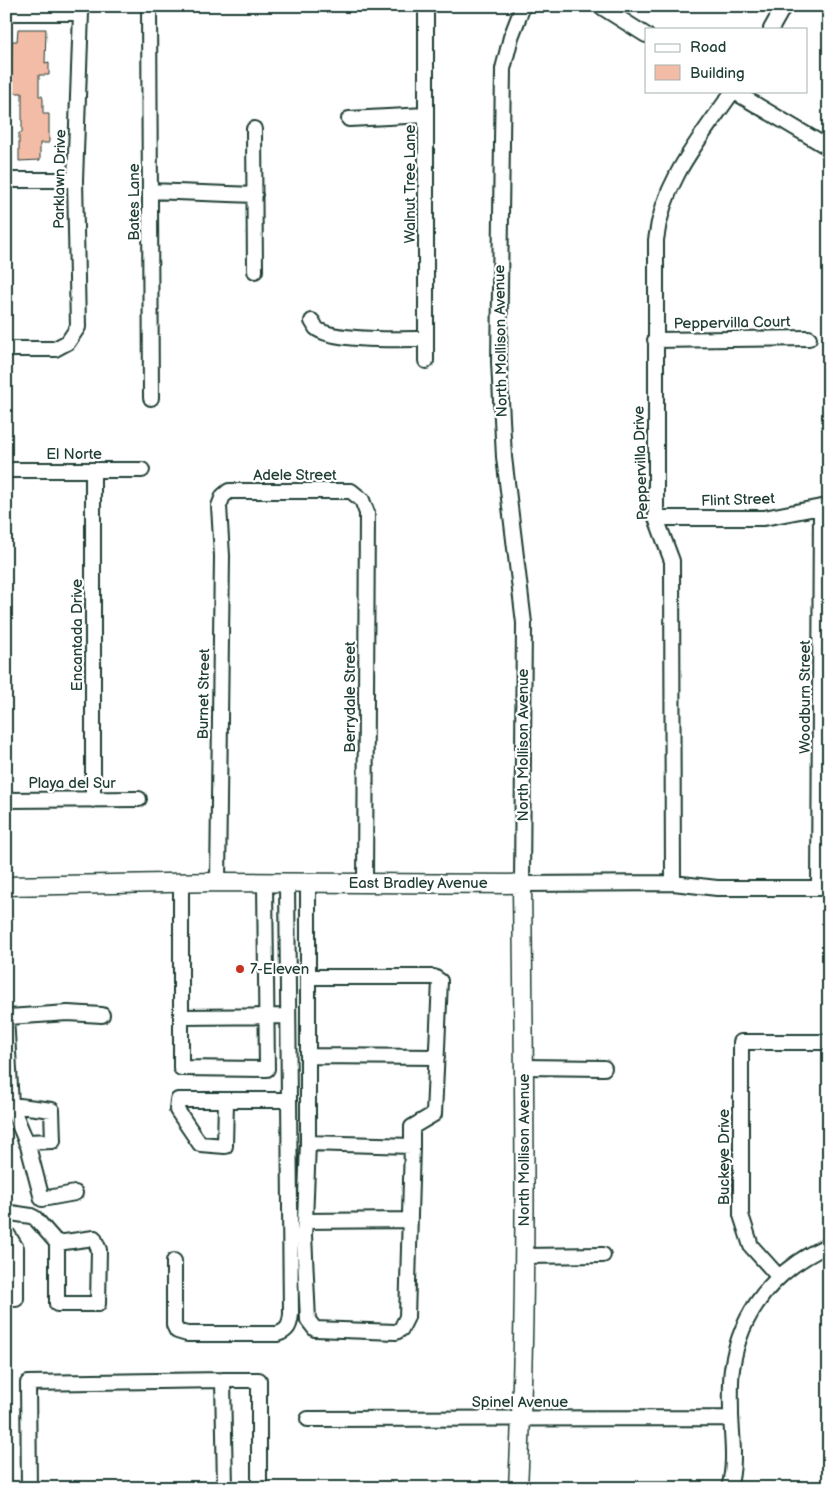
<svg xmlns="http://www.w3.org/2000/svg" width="835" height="1494" viewBox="0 0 835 1494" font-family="'Balsamiq Sans',sans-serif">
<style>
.building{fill:#f3bca6;stroke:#1f3d34}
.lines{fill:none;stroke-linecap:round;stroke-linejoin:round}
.minor-casing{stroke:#1f3d34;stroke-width:18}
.major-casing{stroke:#1f3d34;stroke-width:21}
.minor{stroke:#fff;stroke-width:14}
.major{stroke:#fff;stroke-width:18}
.poi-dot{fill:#c8321e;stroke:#fff;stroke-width:2}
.labels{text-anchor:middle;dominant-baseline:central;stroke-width:4.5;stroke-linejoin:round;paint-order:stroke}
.street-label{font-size:15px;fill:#1f3d34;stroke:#fff}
.poi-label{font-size:15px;fill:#1f3d34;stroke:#fff;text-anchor:start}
</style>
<rect width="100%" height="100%" fill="#fff"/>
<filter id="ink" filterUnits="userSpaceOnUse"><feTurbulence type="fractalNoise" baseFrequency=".02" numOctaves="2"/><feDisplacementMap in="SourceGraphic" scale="10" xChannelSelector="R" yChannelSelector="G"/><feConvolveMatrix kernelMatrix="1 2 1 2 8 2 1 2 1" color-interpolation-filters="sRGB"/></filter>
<g filter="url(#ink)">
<path class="building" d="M18,29H46L45,63L49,62V75H39V96H42L43,99V114H49V143H40V160L19,161V133H22V93H11L12,41H17Z"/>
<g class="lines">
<defs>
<path id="minor" d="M149,6L151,398
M426,6V361
M523,6L511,37L503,69L499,362L504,457L524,623L522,884L673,883L717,888H829
M600,6L646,35
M6,13H81L75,180L78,327L68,342L55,349H6
M771,29L784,6
M733,91L829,148
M349,119L426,115
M254,129L255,271
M6,180H75
M150,191L255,195
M312,321C314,324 315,326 316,328C331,342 405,339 426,339
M655,340L809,338
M6,470H142
M93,470V800
M656,518H764L821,507L819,888
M6,800L139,799
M218,882L222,556L219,506L223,496L229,491H351L362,500L367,513L365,882
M181,883V1068L267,1069L265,884
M673,883L672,561L656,518V240C663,180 700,139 733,91
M308,977H434L440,981L434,1114L412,1127V1146L407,1317L401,1329L396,1332L315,1329L308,1320L304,1235L305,1221L410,1220
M6,1016L11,1105L28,1146L42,1199L75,1193
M8,1017L68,1013L102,1015
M181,1017L288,1016
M308,1056L437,1057
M523,1067L604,1068
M226,1100L225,1146L200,1144L177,1110L178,1100H289
M11,1105L52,1110L53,1141L26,1142
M308,1143L412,1146
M6,1216L11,1213L31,1216L35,1218L57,1243V1304H98L99,1250L94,1238L57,1243
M305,1221L308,1143V882
M6,1232L16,1248V1299
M524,1256L603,1255
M174,1261V1325L177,1331L187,1334H277C288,1331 290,1325 291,1314L287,883
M778,1276L751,1246L741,1215V1042H829
M308,1419L731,1418
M29,1488L28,1383L223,1380
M225,1488L223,1380H259V1488
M729,1488C736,1463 732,1440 731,1415C731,1400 730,1384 732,1369C740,1311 776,1268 829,1245"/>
<path id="major" d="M6,886L218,882L522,884C524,1085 528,1287 518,1488"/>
</defs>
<use href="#minor" class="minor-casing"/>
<use href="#major" class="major-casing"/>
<use href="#minor" class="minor"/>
<use href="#major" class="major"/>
</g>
</g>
<circle class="poi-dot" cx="240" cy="969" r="5"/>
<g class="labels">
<g class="street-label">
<text transform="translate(60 179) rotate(-89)">Parklawn Drive</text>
<text transform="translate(410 184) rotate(-90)">Walnut Tree Lane</text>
<text transform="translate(134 202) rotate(-90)">Bates Lane</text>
<text transform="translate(732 323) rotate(-1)">Peppervilla Court</text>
<text transform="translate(501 341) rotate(-91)">North Mollison Avenue</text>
<text x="74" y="454">El Norte</text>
<text transform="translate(641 463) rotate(-92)">Peppervilla Drive</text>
<text x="295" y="475">Adele Street</text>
<text transform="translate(738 500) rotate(-2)">Flint Street</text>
<text transform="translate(77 635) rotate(-90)">Encantada Drive</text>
<text transform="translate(204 694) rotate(-89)">Burnet Street</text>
<text transform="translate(350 697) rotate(-90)">Berrydale Street</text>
<text transform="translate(805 697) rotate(-90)">Woodburn Street</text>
<text transform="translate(523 745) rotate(-90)">North Mollison Avenue</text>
<text x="72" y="783">Playa del Sur</text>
<text x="418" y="883">East Bradley Avenue</text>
<text transform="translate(524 1150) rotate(-90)">North Mollison Avenue</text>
<text transform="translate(724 1157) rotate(-90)">Buckeye Drive</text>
<text x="520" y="1402">Spinel Avenue</text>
</g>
<g class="poi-label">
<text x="250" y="969">7-Eleven</text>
</g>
</g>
<rect width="835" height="1494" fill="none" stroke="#fff" stroke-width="25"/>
<rect x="12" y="12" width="810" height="1469" fill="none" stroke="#1f3d34" stroke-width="2" filter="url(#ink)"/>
<rect x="645" y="28" width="162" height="65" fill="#ffffff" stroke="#a5b1ae"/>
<rect x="655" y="44" width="25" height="8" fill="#ffffff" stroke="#a5b1ae"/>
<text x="690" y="52" font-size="15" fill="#1f3d34">Road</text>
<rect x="655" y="65" width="25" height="15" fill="#f3bca6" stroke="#a5b1ae"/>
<text x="690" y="78" font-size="15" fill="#1f3d34">Building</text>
</svg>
